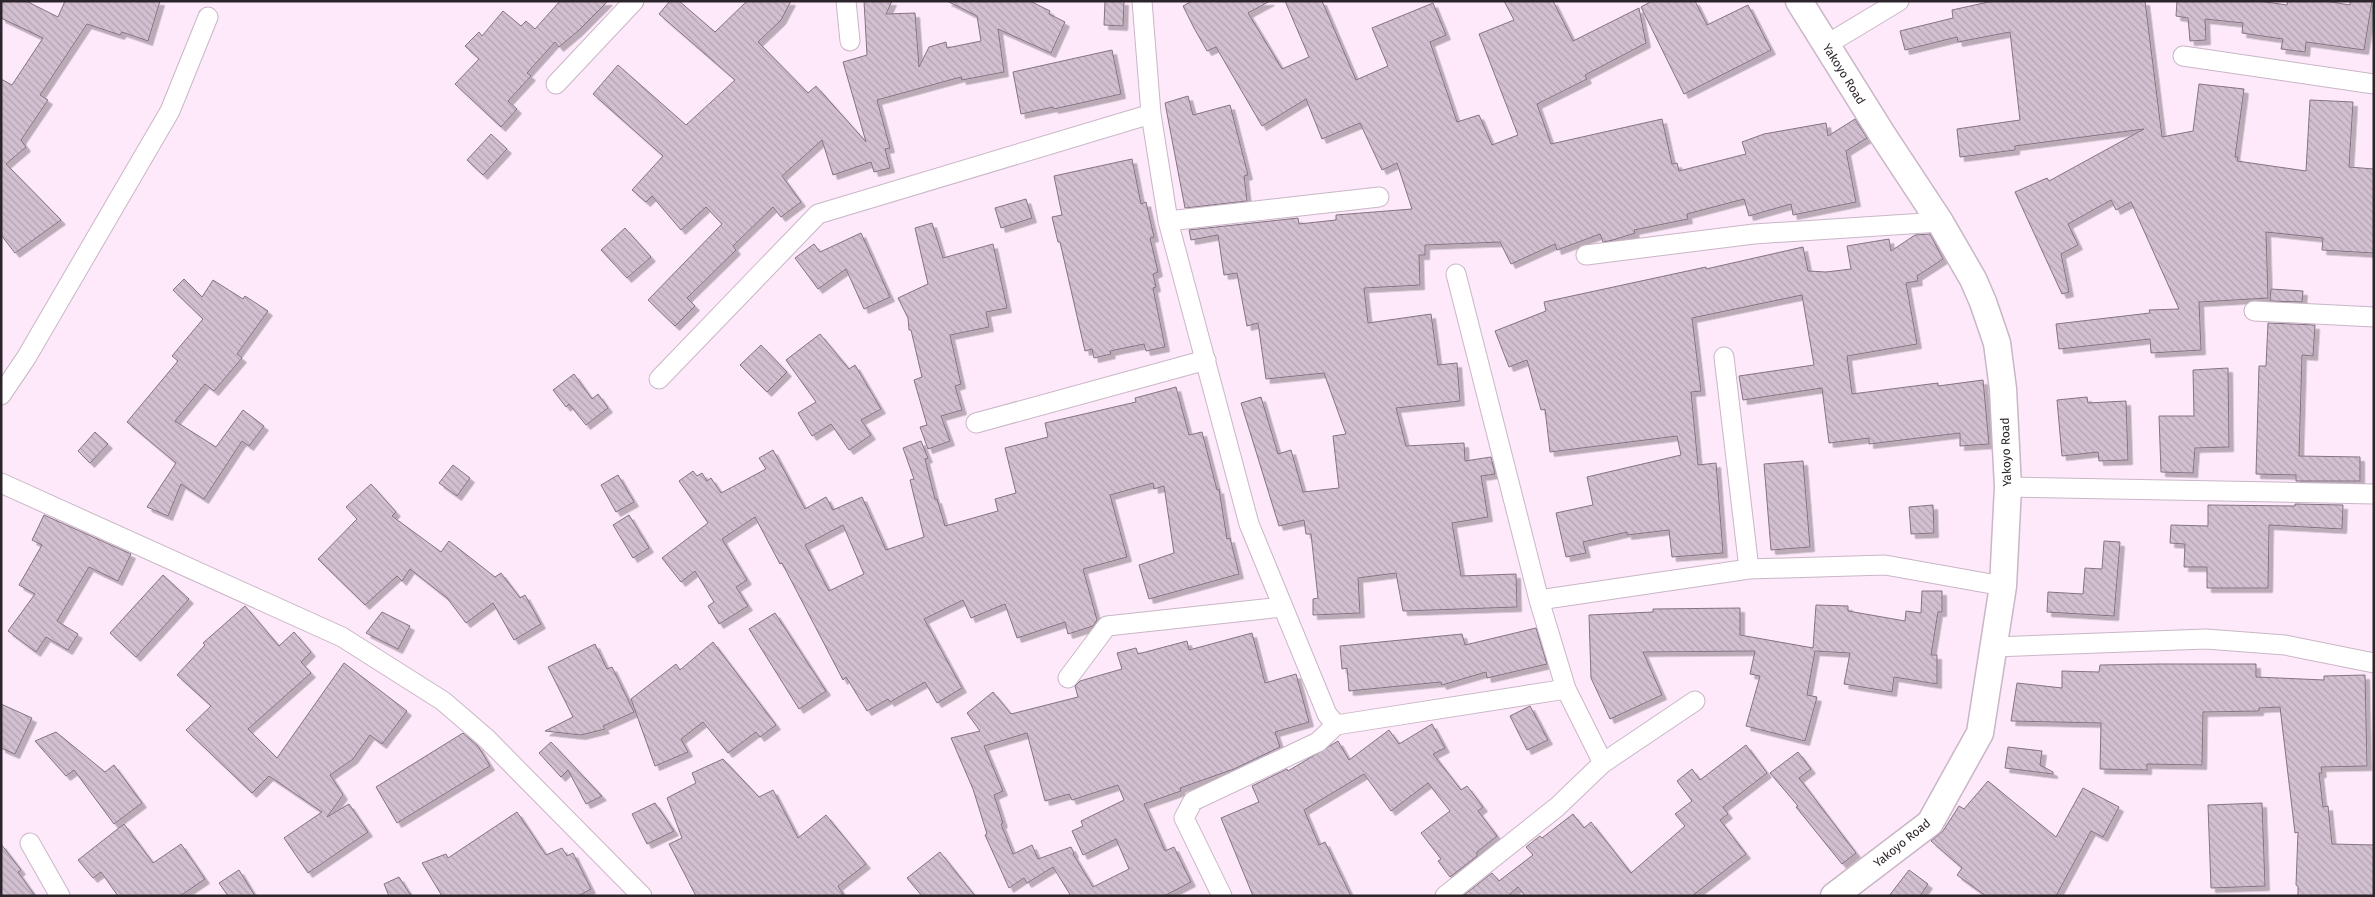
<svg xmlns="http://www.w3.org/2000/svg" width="2375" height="897" viewBox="0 0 2375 897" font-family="'Fira Sans',sans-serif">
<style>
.building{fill:url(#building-back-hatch);stroke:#847382;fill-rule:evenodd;filter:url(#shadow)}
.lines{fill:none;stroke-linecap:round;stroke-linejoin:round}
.street-casing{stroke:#c9b6c6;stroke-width:21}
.secondary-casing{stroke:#c9b6c6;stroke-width:29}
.street{stroke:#fff;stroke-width:19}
.secondary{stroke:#fff;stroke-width:26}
.labels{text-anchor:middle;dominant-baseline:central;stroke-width:4;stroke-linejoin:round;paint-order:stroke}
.street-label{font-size:12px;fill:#2c242b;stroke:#fff}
</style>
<defs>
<pattern id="building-back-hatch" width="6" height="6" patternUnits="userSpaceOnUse" patternTransform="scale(1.25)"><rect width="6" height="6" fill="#d2bfd0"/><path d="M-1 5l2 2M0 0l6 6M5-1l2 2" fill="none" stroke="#b4a4b3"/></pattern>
<filter id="shadow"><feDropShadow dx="4.5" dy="4.5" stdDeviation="0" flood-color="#0004"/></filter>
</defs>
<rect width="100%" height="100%" fill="#fde9fa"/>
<path class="building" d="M1,1H26L58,17L65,1H160L148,41L122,32L120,35L87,24L40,95L48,100L21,140L26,147L6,164L61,220L15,253L1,235V79L12,85L43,38L1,18Z
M560,1H608L578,31L559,47L555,42L527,73L531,76L508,101L517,109L501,127L455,84L479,59L465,46L479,32L482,36L503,11L521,26L526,21L535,29Z
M670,1H679L715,32L747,1H791L781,20L758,42L808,93L816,86L866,142L843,62L867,55L864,1H892L886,14L915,13L919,67L929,47L946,42L947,48L981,41L977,16L947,1H1030L1050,11L1049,14L1065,22L1051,53L998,29L1004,72L962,80L961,77L877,100L890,148L885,149L890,168L874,172L871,162L833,175L822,140L782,176L801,202L781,217L773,207L733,246L736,250L687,298L695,306L675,326L648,300L722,224L706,207L681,230L652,196L646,202L632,190L663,156L593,94L618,65L686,125L735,80L659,14Z
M1105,1H1124L1123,26L1104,25Z
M1192,1H1270L1248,13L1282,69L1309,57L1285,1H1322L1356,80L1388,66L1372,28L1433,3L1446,35L1430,42L1457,122L1479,115L1492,145L1518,135L1479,34L1514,20L1504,1H1553L1573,41L1639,8L1646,43L1585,75L1587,79L1537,104L1551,144L1662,119L1672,164L1677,163L1679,171L1746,154L1742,142L1764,134L1826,123L1828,136L1855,119L1867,138L1846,151L1856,202L1793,215L1791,204L1749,216L1744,199L1687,214L1688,219L1634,230L1635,233L1613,240L1603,242L1600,234L1557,250L1555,244L1511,264L1500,242L1425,245V255H1419L1420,285L1364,288L1368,323L1431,314L1438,365L1457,363L1460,401L1396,408L1406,446L1464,443L1465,461L1491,457L1495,474L1481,476L1488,517L1452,523L1461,576L1516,574L1517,607L1403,611L1396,573L1358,578L1360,613L1313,615V599L1318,598L1311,534H1306L1304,520L1279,526L1241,403L1261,397L1278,454L1291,450L1303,492L1339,488L1333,436L1346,434L1324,373L1266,379L1258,323L1247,326L1237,273L1224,275L1218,235L1191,240L1189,230L1298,218L1299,224L1336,220V215L1412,209L1397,163L1382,170L1360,123L1322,139L1306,99L1262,126L1216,47L1207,51L1194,28L1183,6Z
M1652,1H1695L1707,25L1748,5L1771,50L1684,94L1641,7Z
M1993,1H2145L2162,137L2193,131L2199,84L2244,89L2235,157H2238L2237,161L2306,171L2310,100L2353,102L2349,167L2374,169V253L2322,250L2323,238L2266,232L2268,298L2199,302L2201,350L2151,353L2150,339L2059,349L2056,324L2150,313L2149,310L2179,309L2131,202L2116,210L2111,200L2068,224L2078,245L2061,254L2069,292L2062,294L2015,192L2047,178L2049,181L2144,129L2015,146V150L1960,157L1957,129L2020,120L2010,32L1958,42L1957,37L1905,50L1900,31L1953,18L1952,10Z
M2177,1H2258L2287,5L2288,1H2325L2350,5V1H2372L2364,50L2306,42L2305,52L2281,49L2283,39L2242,33L2243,23L2205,19L2206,40L2190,41L2188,18L2176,16Z
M1112,50L1121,94L1054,109L1053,107L1021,114L1013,72Z
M1188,96L1193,115L1230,105L1248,175L1244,176L1247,201L1185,208L1165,103Z
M491,134L507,149L483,175L467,160Z
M1132,159L1141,204L1146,202L1154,237L1150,238L1158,272L1153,274L1156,287L1153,288L1165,347L1146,351L1144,344L1110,351L1111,354L1094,358L1092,349L1085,351L1060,242H1058L1052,217L1062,215L1054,176Z
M1026,199L1032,218L1001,228L995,208Z
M932,223L943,258L993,244L1007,308L986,312L989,327L950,335L961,384L955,386L962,410L941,416L950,441L928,449L920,427L927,425L914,380L922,377L911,330H909L908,318L898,298L928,284L915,228Z
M625,228L651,257L627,278L601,250Z
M861,233L890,297L864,309L846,269L818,289L795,258L814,244L820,252Z
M1930,234L1943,259L1917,276L1918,281L1906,283L1917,344L1847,356L1852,394L1938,383V386L1983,380L1989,444L1960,446V433L1869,444V438L1829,443L1822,388L1743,400L1739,376L1814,365L1802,295L1692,318L1701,391L1691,392L1698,465L1716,463L1723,553L1672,557L1669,530L1627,535V532L1583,542L1586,553L1566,557L1556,513L1593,505L1587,477L1681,455L1677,436L1550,452L1545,409L1541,410L1527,360L1509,367L1495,331L1546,311L1544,302L1706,267V269L1803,247L1808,271L1826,272L1851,269L1847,246L1889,239L1891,251L1915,235Z
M184,279L202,297L213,280L243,299L245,296L268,311L237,354L242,358L214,391L205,384L175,421L216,447L243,410L264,426L249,446L242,441L204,499L181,484L168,516L147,507L176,463L127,422L178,361L172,356L203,319L173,290Z
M2271,289L2303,291L2302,302L2270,301Z
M2268,323L2315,325L2313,356L2302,355L2299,456L2360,457V481H2296V475L2256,474L2259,366H2266Z
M820,334L849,369L855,365L881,409L861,420L871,435L849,450L831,424L812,436L798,413L816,402L786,360Z
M761,345L787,372L767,392L740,365Z
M2228,368L2229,447L2195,448L2193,473L2161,472L2159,416H2194L2193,370Z
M574,374L592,399L598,394L608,408L586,425L569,404L566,407L553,390Z
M1176,387L1189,435L1202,432L1217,490L1219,489L1227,539L1230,538L1239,574L1149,599L1139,565L1174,553L1164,486L1154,489L1153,483L1110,495L1127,557L1083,569L1097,620L1093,626L1068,634L1065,622L1017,638L1005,604L971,618L963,600L924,619L962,688L937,703L925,682L890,702L888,699L867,711L846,677L843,680L782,563L780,564L755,517L722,539L747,580L736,587L748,606L719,624L708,606L714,602L695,571L681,582L662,558L708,523L679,481L693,471L697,476L702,473L707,481L711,478L721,493L766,469L759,458L773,450L805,509L826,497L833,510L862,497L886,550L924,537L910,480L914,479L903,448L921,441L928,458L925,459L935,499H937L945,526L998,511L995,499L1016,493L1005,448L1048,437L1045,423L1136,402L1135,398ZM843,525L864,574L829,591L805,545Z
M2087,397L2088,403L2126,401L2128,460L2099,461L2098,452L2062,456L2057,400Z
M95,432L108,444L90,463L78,451Z
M1803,461L1810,547L1771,550L1764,464Z
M453,465L470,478L457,496L439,483Z
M618,475L634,502L616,512L601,485Z
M371,484L396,512L392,516L441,552L449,541L495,577L501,573L520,598L525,595L541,624L514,640L493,603L466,623L447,598L410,569L402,581L397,576L365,605L318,559L357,519L346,507Z
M2295,504L2343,505L2342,529L2269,525L2268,588H2207V567H2184L2185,544L2170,543L2171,525L2208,526V505L2295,506Z
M1933,505L1934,533L1911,534L1909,507Z
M44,515L131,554L118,581L89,567L57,621L78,634L68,650L46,637L36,652L8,631L35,594L19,585L42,545L32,540Z
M629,515L649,548L633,558L613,525Z
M2104,541L2120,542L2114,616L2047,612L2048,592L2083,594L2085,568L2102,569Z
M163,575L189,599L136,657L110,633Z
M1922,591H1942V612H1938L1931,655H1937V684L1894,677L1892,692L1844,684L1850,653L1815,651L1807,695L1817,697L1805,741L1746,726L1760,676L1750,674L1755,651L1643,652L1662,695L1610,719L1591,678L1589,615L1653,612V609L1740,608V635L1813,648L1816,605L1848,606V611L1905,621L1906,611L1921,613Z
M245,606L279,646L294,632L311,652L301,662L311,673L248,729L277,758L344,663L407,711L382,744L370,735L353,759L330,775L343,795L327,817L349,804L368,832L308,873L284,838L322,812L269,776L252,793L186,730L211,706L177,675L205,645L203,643Z
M382,612L410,626L398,649L366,633Z
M775,613L826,691L799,709L749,629Z
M1536,628L1547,664L1487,678L1486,672L1442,685L1441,682L1349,691L1347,668L1342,669L1340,646L1462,634L1465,645Z
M1252,633L1265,683L1296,674L1309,722L1275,732L1280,747L1234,769L1180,788L1181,791L1144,804L1165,851L1174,847L1191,882L1164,896H1071L1053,867L1027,883L1024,878L1009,888L985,835L987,834L973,789L951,738L980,731L967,713L993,692L1011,714L1078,697L1075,686L1080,681L1122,669L1117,653L1136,648L1138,654L1187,641L1189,650ZM1027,733L1045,801L1069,794L1072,800L1118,785L1124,800L1081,821L1083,826L1072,831L1083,855L1116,839L1129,869L1093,887L1073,854L1074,853L1071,847L1038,859L1032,845L1013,854L1001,824L1003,823L994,795L1003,791L984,746Z
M713,642L776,725L760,737L756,732L728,753L703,722L681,739L688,752L655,766L631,699L676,664L680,670Z
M595,644L607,669L612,667L634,712L603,726L605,729L581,735L545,731L573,717L548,667Z
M2157,664H2256V677L2324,680V676L2365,675L2367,766L2321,767L2322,773H2319L2323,807L2328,806L2332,844L2374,845V896H2298V886L2296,885L2298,832L2295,833L2280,707L2259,708V711L2203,712L2202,765L2147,764V770L2100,769L2101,723L2011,721L2017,683L2062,688V671L2099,672L2100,665Z
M1,704L32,718L15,754L1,748Z
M1530,706L1548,740L1527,750L1510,716Z
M1432,724L1445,748L1433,754L1461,790L1467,786L1483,807L1478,811L1497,836L1477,852V856L1450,877L1438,861L1441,859L1421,833L1450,811L1428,783L1391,811L1364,774L1304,810L1319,845L1325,842L1351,896H1253L1221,818L1259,802L1252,786L1287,769L1288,771L1338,741L1349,760L1389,730L1399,744Z
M56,732L105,772L114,765L142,803L114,824L74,770L66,776L35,741Z
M463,733L478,746L490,766L397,823L376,787Z
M551,742L569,761L602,796L586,804L568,770L561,777L539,753Z
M1746,745L1767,773L1723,807L1728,814L1720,820L1746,854L1692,896H1525L1518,887L1510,894L1511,896L1464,895L1492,873L1499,881L1533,855L1526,847L1540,836L1542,838L1573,814L1584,828L1591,822L1631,873L1685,826L1675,814L1692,801L1677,781L1692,769L1700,780Z
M2008,747L2042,751L2040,765L2053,772V774L2005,768Z
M1798,752L1811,769L1799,778L1856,853L1842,864L1796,807L1798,806L1770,773Z
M723,759L759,797L773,790L798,838L826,815L866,864L838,886L844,896H696L669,844L682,838L667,798L696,783L692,773Z
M1988,781L2056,837L2083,788L2119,807L2103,837L2091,831L2056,896H1986L1957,875L1962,868L1931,841L1943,831L1959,806L1964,809Z
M655,803L674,831L647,844L632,814Z
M2262,803L2265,886L2211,888L2208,805Z
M517,812L546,855L562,848L567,856L573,853L591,889L578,896H442L422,863L446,854L448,858Z
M124,824L153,863L181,844L205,879L180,896H118L101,872L93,878L78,860Z
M1,844L21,870L18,872L35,896H1Z
M940,852L975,896H922L907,878Z
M239,870L255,896H228L219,883Z
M1909,870L1928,884L1920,896H1889Z
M399,877L411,896H389L384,884Z"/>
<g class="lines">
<defs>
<path id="street" d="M846,1L850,41
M1142,1L1151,114L1168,221L1249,524L1327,714L1336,725
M1826,45L1899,1
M2183,56L2374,84
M556,84L634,1
M1168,221L1379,197
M1586,255L1754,234L1940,222
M1456,274L1539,600L1566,689L1603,763
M2254,311L2374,317
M1724,357L1749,569
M659,379L818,214L1151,114
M1,395L26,358L170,111L208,17
M976,423L1206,360
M1,483L342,637L443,701L486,738L642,896
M2008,487L2374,494
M1539,600L1749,569L1885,565L2003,586
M1994,647L2206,639L2285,645L2374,663
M1068,678L1107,626L1282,607
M30,843L60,896
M1222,896L1184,818L1193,801L1318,742L1336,725L1566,689
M1445,896L1557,807L1603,763L1695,701"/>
<path id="secondary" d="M1799,1L1882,134L1940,222L1973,279L1983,302L1997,343L2003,389L2008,487L2003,586L1980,733L1930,823L1834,896"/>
</defs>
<use href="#street" class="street-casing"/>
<use href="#secondary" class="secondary-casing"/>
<use href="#street" class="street"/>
<use href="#secondary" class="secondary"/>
</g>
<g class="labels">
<g class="street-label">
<text transform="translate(1844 74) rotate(58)">Yakoyo Road</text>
<text transform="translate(2006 452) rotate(-92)">Yakoyo Road</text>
<text transform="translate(1902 843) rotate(-39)">Yakoyo Road</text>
</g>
</g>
<rect width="2375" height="897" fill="none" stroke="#2c242b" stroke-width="5"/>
</svg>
